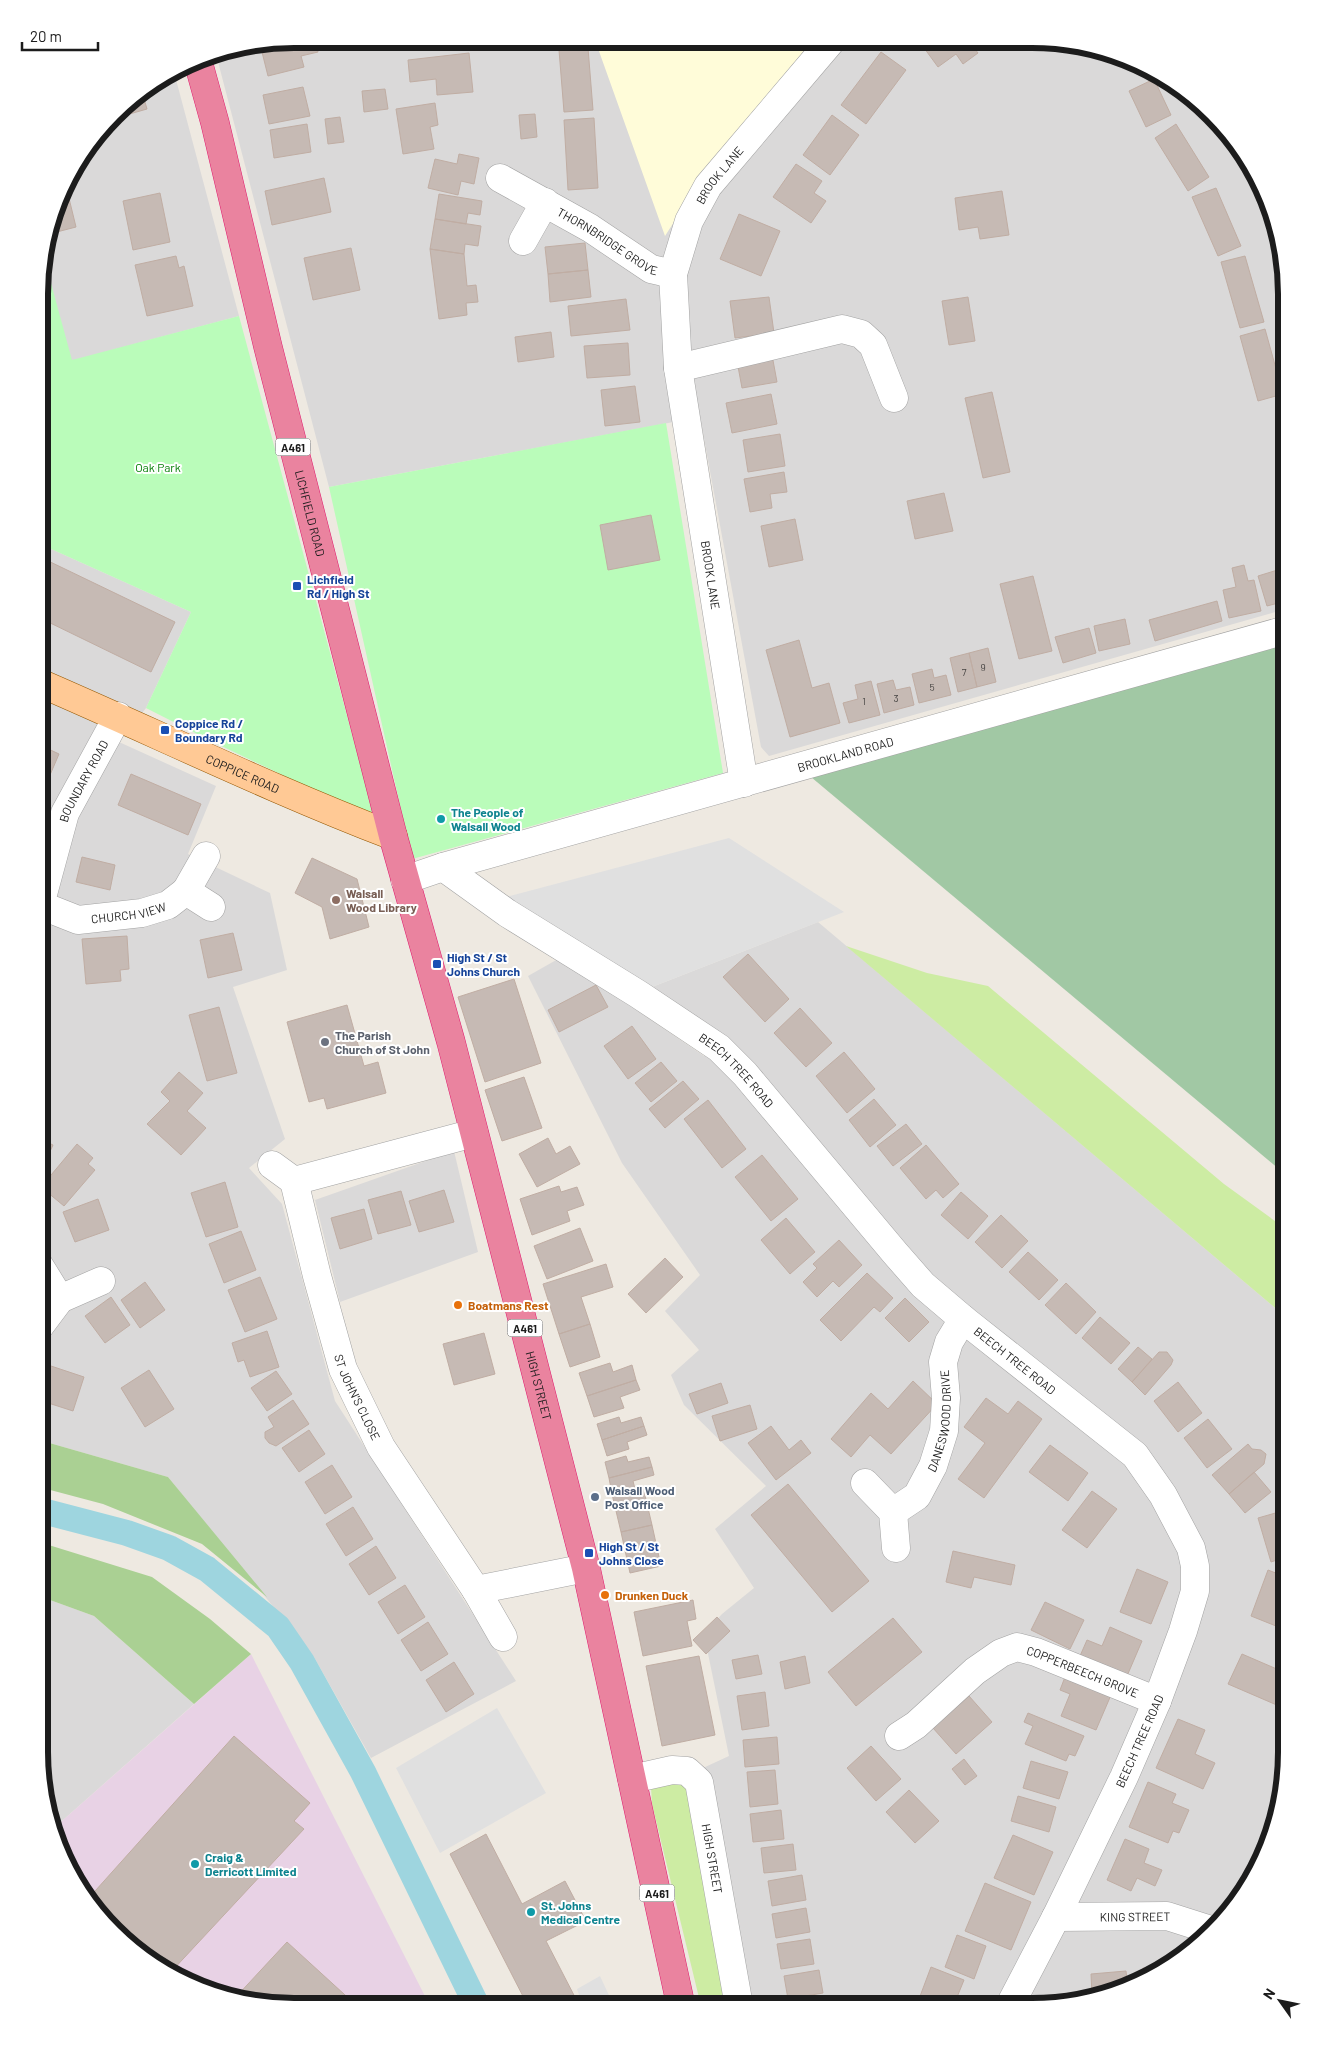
<svg xmlns="http://www.w3.org/2000/svg" width="1325" height="2046" viewBox="0 0 1325 2046" font-family="Barlow,sans-serif">
<style>
.residential{fill:#dad9d9}
.industrial{fill:#e8d2e5}
.education{fill:#fffcd9}
.grass{fill:#cdeca3}
.forest{fill:#aad093}
.cemetery{fill:#a1c8a4}
.park{fill:#bafcba}
.parking{fill:#e0e0e0}
.lines{fill:none;stroke-linecap:round;stroke-linejoin:round}
.canal{stroke:#9ed5df;stroke-width:26}
.building{fill:#c6bab4;stroke:#c0ada3}
.minor-casing{stroke:#a3a3a3;stroke-width:29}
.major-casing{stroke:#945700;stroke-width:29}
.highway-casing{stroke:#df1b6e;stroke-width:29}
.minor{stroke:#fff;stroke-width:28}
.major{stroke:#ffc995;stroke-width:28}
.highway{stroke:#ea839f;stroke-width:28}
.transit-dot{fill:#1a4fb4;stroke:#fff;stroke-width:2}
.culture-dot{fill:#0f9aa8;stroke:#fff;stroke-width:2}
.education-dot{fill:#8d6e63;stroke:#fff;stroke-width:2}
.worship-dot{fill:#6b7280;stroke:#fff;stroke-width:2}
.food-dot{fill:#e8710a;stroke:#fff;stroke-width:2}
.service-dot{fill:#5c6f8a;stroke:#fff;stroke-width:2}
.labels{text-anchor:middle;dominant-baseline:central;stroke-width:4;stroke-linejoin:round;paint-order:stroke}
.number-label{font-size:10px;fill:#464442}
.shield{fill:#fff;stroke:#606060;stroke-width:1}
.shield-label{font-size:11px;font-weight:bold;fill:#1c1c1c}
.street-label{font-size:12px;fill:#1c1c1c;stroke:#fff}
.park-label{font-size:12px;fill:#067e06;stroke:#fff}
.transit-label{font-size:12px;font-weight:bold;fill:#164399;stroke:#fff;text-anchor:start}
.culture-label{font-size:12px;font-weight:bold;fill:#0d838f;stroke:#fff;text-anchor:start}
.education-label{font-size:12px;font-weight:bold;fill:#785e54;stroke:#fff;text-anchor:start}
.worship-label{font-size:12px;font-weight:bold;fill:#5b616d;stroke:#fff;text-anchor:start}
.food-label{font-size:12px;font-weight:bold;fill:#c56008;stroke:#fff;text-anchor:start}
.service-label{font-size:12px;font-weight:bold;fill:#4e5e75;stroke:#fff;text-anchor:start}
.rim{fill:none;stroke:#1c1c1c;stroke-width:6}
</style>
<rect width="100%" height="100%" fill="#eee9e1"/>
<path class="residential" d="M294,39L1065,41L1129,58L1186,91L1233,138L1267,196L1286,294V609L769,756L761,747L700,417L329,487L216,54Z
M174,72L239,316L71,361L43,254L65,181L125,102Z
M40,544L191,612L146,708L119,742L216,786L188,854L270,893L287,970L233,987L285,1139L249,1168L282,1204L335,1401L516,1681L371,1758L314,1657L168,1477L39,1440Z
M818,922L1286,1317V1769L1267,1850L1234,1907L1187,1954L1129,1988L1032,2007L750,2006L703,1768L729,1756L704,1634L722,1614L754,1588L715,1529L766,1486L684,1405L671,1375L699,1350L665,1311L700,1275L622,1163L528,976L558,959L629,1005L704,1056L723,1036L652,987Z
M454,1151L478,1252L340,1302L315,1200Z
M39,1596L94,1616L194,1704L54,1828L39,1752Z"/>
<path class="industrial" d="M251,1654L430,2006L261,2005L196,1988L139,1955L92,1908L58,1850L54,1828Z"/>
<path class="education" d="M418,39H493L421,51Z
M595,40H813L709,167L665,236Z"/>
<path class="grass" d="M846,946L927,973L988,986L1224,1184L1286,1229V1317Z
M661,1781L681,1784L690,1790L734,2006H701L652,1804L651,1787Z"/>
<path class="forest" d="M39,1440L168,1477L267,1597L202,1544L103,1504L39,1487Z
M39,1542L152,1577L210,1619L251,1654L194,1704L94,1616L39,1596Z"/>
<path class="cemetery" d="M1286,643V1175L811,777Z"/>
<path class="park" d="M43,254L72,360L239,316L375,819L211,741L146,708L191,612L40,544L41,261Z
M666,423L723,773L412,859L329,487Z"/>
<path class="parking" d="M729,838L844,912L652,987L502,898Z
M497,1708L546,1793L440,1853L396,1768Z
M600,1976L614,2006H583L577,1989Z"/>
<g class="lines">
<path class="canal" d="M39,1510L127,1533L169,1548L207,1569L278,1627L302,1662L363,1772L477,2006"/>
</g>
<path class="building" d="M302,39H315L318,52L301,56L304,67L268,76L261,48Z
M874,40H889L884,48Z
M919,41H969L978,53L963,64L956,54L938,67Z
M588,48L593,110L564,112L559,50Z
M881,52L906,70L866,124L841,105Z
M469,53L473,92L437,95L436,79L410,82L408,60Z
M1130,59L1140,65L1130,63Z
M1154,79L1171,115L1146,127L1129,91Z
M303,87L310,116L269,124L263,95Z
M385,89L388,109L364,112L362,91Z
M142,92L147,109L112,119L125,102Z
M435,103L438,125L430,127L434,149L403,154L396,109Z
M535,114L537,137L521,139L519,115Z
M832,115L859,135L830,175L803,155Z
M340,117L344,142L328,144L325,119Z
M594,118L598,188L568,190L564,120Z
M307,124L311,152L274,158L270,130Z
M1176,124L1209,177L1188,191L1155,138Z
M459,154L479,158L474,184L461,181L458,195L428,188L435,159L457,164Z
M796,164L822,181L814,193L826,201L811,223L773,197Z
M324,178L331,212L272,225L265,191Z
M66,186L76,227L49,234L63,187Z
M1216,188L1241,246L1218,256L1192,197Z
M1002,191L1009,235L980,239L978,227L959,230L955,198Z
M160,193L170,242L133,250L123,201Z
M439,194L482,201L480,215L468,213L466,224L435,219Z
M739,214L780,231L761,276L720,259Z
M435,219L481,226L478,246L465,244L464,254L430,249Z
M585,243L588,270L548,274L545,247Z
M351,248L360,290L313,300L304,258Z
M430,249L464,254L467,286L476,285L478,302L466,303L467,315L439,319Z
M176,256L179,268L184,266L193,306L147,316L135,265Z
M1245,256L1264,322L1240,328L1221,262Z
M588,270L591,297L550,302L548,274Z
M769,297L774,333L735,338L730,301Z
M968,297L975,341L949,345L942,301Z
M626,299L630,330L571,336L568,306Z
M1265,329L1283,394L1258,401L1240,336Z
M551,332L554,357L518,362L515,337Z
M628,343L630,375L587,378L584,346Z
M772,355L777,382L742,388L737,361Z
M635,386L640,422L605,426L601,390Z
M992,392L1010,472L983,478L965,398Z
M771,394L777,424L732,433L726,403Z
M780,434L785,466L748,472L743,440Z
M784,472L787,492L770,494L772,508L750,512L744,479Z
M944,493L953,531L915,539L907,501Z
M651,515L660,560L608,570L600,525Z
M795,519L803,560L769,567L761,526Z
M40,557L175,622L151,672L40,618Z
M1244,565L1248,581L1254,580L1261,611L1229,618L1223,590L1236,587L1232,568Z
M1284,568L1286,577V601L1267,606L1258,576Z
M1033,576L1052,651L1019,659L1000,584Z
M1217,601L1222,621L1155,641L1149,620Z
M1125,619L1130,644L1099,651L1094,626Z
M1089,628L1096,653L1063,663L1055,637Z
M799,640L812,688L829,683L840,723L790,737L766,650Z
M988,648L996,682L977,687L969,653Z
M969,653L977,687L958,692L950,658Z
M932,669L934,678L946,675L951,695L919,703L912,674Z
M893,680L896,690L910,687L914,705L884,713L877,684Z
M871,681L880,715L849,723L843,703L858,699L855,685Z
M40,745L59,754L44,789L40,787Z
M131,774L201,804L188,835L118,805Z
M82,857L115,865L110,890L76,882Z
M312,858L357,879L369,927L330,939L322,907L295,893Z
M233,933L242,970L208,978L200,940Z
M127,936L129,969L120,970L121,981L86,984L82,939Z
M748,954L789,999L765,1022L723,977Z
M514,979L541,1063L485,1082L458,997Z
M596,985L608,1007L559,1032L548,1010Z
M40,1003H48V1037H40Z
M347,1005L364,1066L378,1062L386,1093L327,1109L324,1098L309,1102L287,1022Z
M219,1007L237,1073L207,1081L189,1015Z
M800,1008L832,1043L806,1067L774,1033Z
M632,1026L656,1059L628,1079L604,1046Z
M844,1052L875,1089L847,1113L816,1076Z
M661,1062L677,1081L651,1102L635,1083Z
M179,1072L203,1093L187,1111L206,1128L181,1155L147,1124L170,1101L161,1092Z
M524,1077L542,1128L502,1141L485,1090Z
M683,1081L699,1099L665,1128L649,1109Z
M874,1099L896,1125L870,1147L849,1120Z
M708,1100L746,1149L722,1168L684,1119Z
M906,1124L922,1144L893,1166L877,1146Z
M548,1138L556,1154L570,1146L580,1164L537,1187L519,1154Z
M40,1139L53,1145L40,1173Z
M77,1144L93,1158L88,1164L95,1170L64,1206L41,1187Z
M926,1145L959,1184L943,1198L936,1190L926,1199L900,1168Z
M762,1155L798,1199L771,1221L735,1177Z
M225,1182L238,1227L206,1237L191,1193Z
M559,1186L561,1192L577,1187L584,1205L567,1211L570,1221L532,1235L520,1199Z
M444,1190L454,1222L419,1232L409,1201Z
M401,1191L411,1225L378,1234L368,1200Z
M961,1192L988,1216L968,1239L941,1215Z
M98,1199L109,1230L75,1242L63,1212Z
M364,1209L372,1239L340,1249L331,1218Z
M1001,1215L1028,1241L1002,1268L975,1242Z
M786,1218L815,1252L790,1274L761,1240Z
M580,1228L593,1261L547,1279L534,1246Z
M241,1231L256,1270L224,1283L209,1244Z
M839,1240L862,1265L839,1287L833,1281L817,1297L803,1282L817,1268L813,1264Z
M1028,1252L1058,1280L1039,1300L1009,1272Z
M665,1258L683,1277L646,1313L628,1294Z
M606,1264L613,1287L581,1297L590,1324L559,1334L543,1284Z
M867,1273L893,1298L880,1312L874,1307L841,1341L820,1320Z
M260,1277L277,1319L245,1332L228,1290Z
M145,1282L165,1310L140,1328L121,1300Z
M1066,1283L1096,1312L1076,1334L1045,1305Z
M111,1297L130,1325L105,1343L85,1316Z
M905,1298L929,1322L909,1342L885,1318Z
M1100,1317L1130,1343L1111,1364L1082,1338Z
M590,1324L600,1357L570,1367L559,1334Z
M267,1331L279,1367L250,1377L244,1360L238,1362L232,1343Z
M484,1333L495,1374L454,1385L443,1344Z
M1138,1347L1152,1359L1132,1382L1118,1369Z
M1159,1352H1167L1173,1360L1171,1365L1145,1395L1132,1382Z
M39,1362L84,1377L73,1411L39,1400Z
M610,1363L613,1372L632,1365L636,1380L587,1396L579,1373Z
M149,1370L174,1409L145,1427L121,1388Z
M276,1371L292,1394L267,1411L251,1388Z
M636,1380L640,1390L620,1397L624,1408L594,1417L587,1396Z
M913,1381L937,1404L891,1454L870,1435L851,1457L831,1439L871,1393L888,1409Z
M1178,1382L1202,1413L1178,1432L1154,1401Z
M721,1383L728,1403L697,1414L689,1394Z
M986,1398L1008,1414L1018,1401L1042,1419L984,1498L958,1479L985,1443L964,1427Z
M293,1400L309,1424L276,1446L269,1443L265,1438V1432L274,1427L268,1417Z
M750,1405L757,1429L720,1441L712,1416Z
M619,1417L621,1423L641,1417L644,1426L602,1440L597,1424Z
M1208,1419L1232,1449L1207,1468L1184,1438Z
M644,1426L647,1435L627,1442L629,1449L607,1456L602,1440Z
M771,1426L789,1450L801,1440L811,1453L776,1480L748,1443Z
M309,1430L325,1454L299,1472L282,1448Z
M1248,1444L1252,1449L1261,1450L1266,1454L1264,1464L1229,1494L1212,1475Z
M1050,1445L1088,1473L1068,1501L1029,1472Z
M626,1456L628,1462L649,1457L652,1467L609,1478L605,1462Z
M332,1465L352,1497L325,1514L305,1482Z
M652,1467L654,1475L633,1481L635,1489L612,1494L609,1478Z
M1254,1472L1271,1492L1245,1513L1229,1494Z
M788,1484L869,1581L832,1612L751,1515Z
M643,1487L652,1525L621,1532L612,1494Z
M1092,1491L1117,1509L1087,1548L1062,1530Z
M353,1507L373,1539L346,1556L326,1524Z
M1286,1510V1557L1271,1562L1258,1518Z
M652,1525L661,1566L630,1573L621,1532Z
M376,1546L396,1578L369,1595L349,1564Z
M953,1551L1015,1565L1011,1585L974,1577L971,1588L946,1582Z
M1137,1569L1168,1582L1151,1624L1120,1612Z
M1268,1570L1286,1577V1630L1251,1616Z
M405,1585L425,1617L398,1634L378,1602Z
M693,1600L696,1619L687,1621L692,1646L643,1656L634,1612Z
M1045,1602L1084,1620L1070,1649L1031,1630Z
M717,1617L730,1631L706,1654L693,1640Z
M893,1618L922,1652L856,1706L828,1672Z
M428,1622L448,1654L421,1671L401,1640Z
M1110,1627L1142,1641L1127,1676L1080,1656L1087,1640L1102,1646Z
M1242,1654L1286,1673V1709L1228,1684Z
M758,1655L762,1674L736,1679L732,1660Z
M699,1656L715,1735L662,1746L646,1666Z
M805,1656L810,1683L785,1689L780,1662Z
M454,1662L474,1694L446,1712L426,1680Z
M1065,1677L1111,1695L1096,1730L1061,1716L1070,1694L1060,1690Z
M765,1692L769,1726L742,1730L737,1696Z
M969,1696L992,1722L956,1754L933,1728Z
M1028,1713L1084,1736L1075,1756L1069,1754L1066,1761L1025,1744L1033,1726L1024,1722Z
M1178,1719L1205,1730L1195,1754L1215,1763L1203,1789L1156,1768Z
M234,1736L310,1803L294,1821L304,1829L170,1973L154,1964L105,1921L92,1908L87,1900Z
M777,1737L779,1764L745,1767L743,1740Z
M871,1746L901,1779L876,1801L847,1768Z
M964,1759L977,1776L965,1785L952,1769Z
M1031,1761L1068,1772L1059,1799L1023,1788Z
M775,1770L778,1804L750,1807L747,1772Z
M1148,1782L1176,1794L1172,1803L1189,1810L1179,1833L1173,1831L1168,1843L1129,1827Z
M909,1790L939,1821L915,1843L886,1812Z
M1018,1796L1056,1807L1049,1832L1011,1821Z
M781,1810L784,1839L753,1842L750,1814Z
M486,1834L522,1904L565,1881L586,1921L546,1941L578,2003L571,2006H528L450,1854Z
M1013,1835L1053,1852L1034,1895L994,1878Z
M1125,1839L1149,1849L1144,1863L1162,1870L1155,1886L1137,1878L1131,1891L1107,1880Z
M793,1844L796,1870L764,1873L761,1848Z
M802,1875L806,1900L772,1906L768,1881Z
M985,1883L1031,1902L1011,1950L965,1931Z
M806,1908L810,1932L776,1938L772,1914Z
M957,1935L986,1946L974,1979L945,1967Z
M810,1939L814,1964L781,1969L777,1944Z
M287,1942L356,2005H261L235,1998Z
M931,1967L964,1980L953,2007H916Z
M1143,1968L1161,1970L1141,1981Z
M819,1970L823,1993L788,1999L784,1976Z
M1126,1971L1128,1988L1092,1995L1091,1974Z
M835,2000L836,2007H801V2005Z"/>
<g class="lines">
<defs>
<g id="minor">
<path id="s1" d="M500,178L590,228L651,269L673,274"/>
<path d="M523,241L545,202"/>
<path d="M678,368L842,329L861,334L873,345L894,398"/>
<path id="s2" d="M744,783L678,368L673,274L689,221L708,186L832,40"/>
<path d="M206,856L186,891L211,907"/>
<path id="s3" d="M443,867L507,913L638,994L719,1048L745,1074L895,1253L923,1285L963,1319L1135,1455L1163,1495L1191,1548L1195,1566V1591L1183,1631L1157,1701L1124,1777L1056,1917L1009,2007"/>
<path id="s4" d="M405,880L443,867L1286,630"/>
<path id="s5" d="M40,905L65,813L118,716"/>
<path id="s6" d="M40,905L78,920L142,913L168,905L186,891"/>
<path id="s7" d="M474,1133L294,1181L317,1276L343,1369L381,1447L476,1590L586,1568"/>
<path d="M272,1165L294,1181"/>
<path d="M39,1265L60,1299"/>
<path d="M39,1327L60,1299L101,1281"/>
<path d="M865,1483L893,1512L896,1548"/>
<path id="s8" d="M893,1512L917,1496L933,1466L944,1431L946,1398L943,1362L949,1342L963,1319"/>
<path d="M476,1590L503,1637"/>
<path id="s9" d="M899,1736L916,1725L975,1671L1001,1653L1017,1647L1036,1652L1157,1701"/>
<path id="s10" d="M632,1779L672,1770L687,1771L699,1782L739,2006"/>
<path id="s11" d="M1056,1917L1167,1916L1211,1930"/>
</g>
<g id="major">
<path id="s12" d="M40,683C158,734 273,790 393,836"/>
</g>
<g id="highway">
<path id="s13" d="M197,58L215,123L268,347L393,836L451,1042L586,1568L681,2006"/>
</g>
</defs>
<use href="#minor" class="minor-casing"/>
<use href="#major" class="major-casing"/>
<use href="#highway" class="highway-casing"/>
<use href="#minor" class="minor"/>
<use href="#major" class="major"/>
<use href="#highway" class="highway"/>
</g>
<g class="transit-dot">
<rect x="292" y="581" width="10" height="10" rx="2.5"/>
<rect x="160" y="725" width="10" height="10" rx="2.5"/>
<rect x="432" y="959" width="10" height="10" rx="2.5"/>
<rect x="584" y="1548" width="10" height="10" rx="2.5"/>
</g>
<g class="culture-dot">
<circle cx="441" cy="819" r="5"/>
<circle cx="195" cy="1864" r="5"/>
<circle cx="531" cy="1912" r="5"/>
</g>
<circle class="education-dot" cx="336" cy="900" r="5"/>
<circle class="worship-dot" cx="325" cy="1042" r="5"/>
<g class="food-dot">
<circle cx="458" cy="1305" r="5"/>
<circle cx="605" cy="1595" r="5"/>
</g>
<circle class="service-dot" cx="595" cy="1497" r="5"/>
<g class="labels">
<g class="number-label">
<text x="983" y="667">9</text>
<text x="964" y="672">7</text>
<text x="932" y="687">5</text>
<text x="896" y="698">3</text>
<text x="864" y="701">1</text>
</g>
<g class="shield">
<rect x="275.5" y="438.5" width="35" height="17" rx="4"/>
<rect x="507.5" y="1319.5" width="35" height="17" rx="4"/>
<rect x="639.5" y="1884.5" width="35" height="17" rx="4"/>
</g>
<g class="shield-label">
<text x="293" y="447">A461</text>
<text x="525" y="1328">A461</text>
<text x="657" y="1893">A461</text>
</g>
<g class="street-label">
<text stroke="none"><textPath href="#s2" startOffset="625">BROOK LANE</textPath></text>
<text stroke="none"><textPath href="#s1" startOffset="125">THORNBRIDGE GROVE</textPath></text>
<text stroke="none"><textPath href="#s13" startOffset="469">LICHFIELD ROAD</textPath></text>
<text transform="translate(711 575) rotate(81)">BROOK LANE</text>
<text stroke="none"><textPath href="#s4" startOffset="458">BROOKLAND ROAD</textPath></text>
<text stroke="none"><textPath href="#s12" startOffset="222">COPPICE ROAD</textPath></text>
<text stroke="none"><textPath href="#s5" startOffset="132">BOUNDARY ROAD</textPath></text>
<text stroke="none"><textPath href="#s6" startOffset="92">CHURCH VIEW</textPath></text>
<text stroke="none"><textPath href="#s3" startOffset="358">BEECH TREE ROAD</textPath></text>
<text stroke="none"><textPath href="#s3" startOffset="762">BEECH TREE ROAD</textPath></text>
<text stroke="none"><textPath href="#s13" startOffset="1371">HIGH STREET</textPath></text>
<text stroke="none"><textPath href="#s7" startOffset="412">ST JOHN'S CLOSE</textPath></text>
<text stroke="none"><textPath href="#s8" startOffset="109">DANESWOOD DRIVE</textPath></text>
<text stroke="none"><textPath href="#s9" startOffset="219">COPPERBEECH GROVE</textPath></text>
<text transform="translate(1139 1741) rotate(-66)">BEECH TREE ROAD</text>
<text stroke="none"><textPath href="#s10" startOffset="150">HIGH STREET</textPath></text>
<text stroke="none"><textPath href="#s11" startOffset="79">KING STREET</textPath></text>
</g>
<g class="park-label">
<text x="158" y="467">Oak Park</text>
</g>
<g class="transit-label">
<text x="307" y="579">Lichfield<tspan x="307" dy="14">Rd / High St</tspan></text>
<text x="175" y="723">Coppice Rd /<tspan x="175" dy="14">Boundary Rd</tspan></text>
<text x="447" y="957">High St / St<tspan x="447" dy="14">Johns Church</tspan></text>
<text x="599" y="1546">High St / St<tspan x="599" dy="14">Johns Close</tspan></text>
</g>
<g class="culture-label">
<text x="451" y="812">The People of<tspan x="451" dy="14">Walsall Wood</tspan></text>
<text x="205" y="1857">Craig &amp;<tspan x="205" dy="14">Derricott Limited</tspan></text>
<text x="541" y="1905">St. Johns<tspan x="541" dy="14">Medical Centre</tspan></text>
</g>
<g class="education-label">
<text x="346" y="893">Walsall<tspan x="346" dy="14">Wood Library</tspan></text>
</g>
<g class="worship-label">
<text x="335" y="1035">The Parish<tspan x="335" dy="14">Church of St John</tspan></text>
</g>
<g class="food-label">
<text x="468" y="1305">Boatmans Rest</text>
<text x="615" y="1595">Drunken Duck</text>
</g>
<g class="service-label">
<text x="605" y="1490">Walsall Wood<tspan x="605" dy="14">Post Office</tspan></text>
</g>
</g>
<path d="M0 0H1325V2046H0ZM294 48H1032A246 246 0 0 1 1278 294V1752A246 246 0 0 1 1032 1998H294A246 246 0 0 1 48 1752V294A246 246 0 0 1 294 48Z" fill="#fff" fill-rule="evenodd"/>
<path class="rim" d="M294 48H1032A246 246 0 0 1 1278 294V1752A246 246 0 0 1 1032 1998H294A246 246 0 0 1 48 1752V294A246 246 0 0 1 294 48Z"/>
<g transform="translate(1280 2001) rotate(303)" stroke="#ffffff" stroke-width="4" paint-order="stroke">
<path d="M0-4L9 19L0 12L-9 19Z" fill="#1c1c1c"/>
<text y="-8" font-size="14" font-weight="bold" text-anchor="middle" fill="#1c1c1c">N</text>
</g>
<path d="M22 42v8h76v-8" fill="none" stroke="#1c1c1c" stroke-width="2.5"/>
<text x="30" y="42" font-size="15" fill="#1c1c1c" stroke="#ffffff" stroke-width="4" paint-order="stroke">20 m</text>
</svg>
